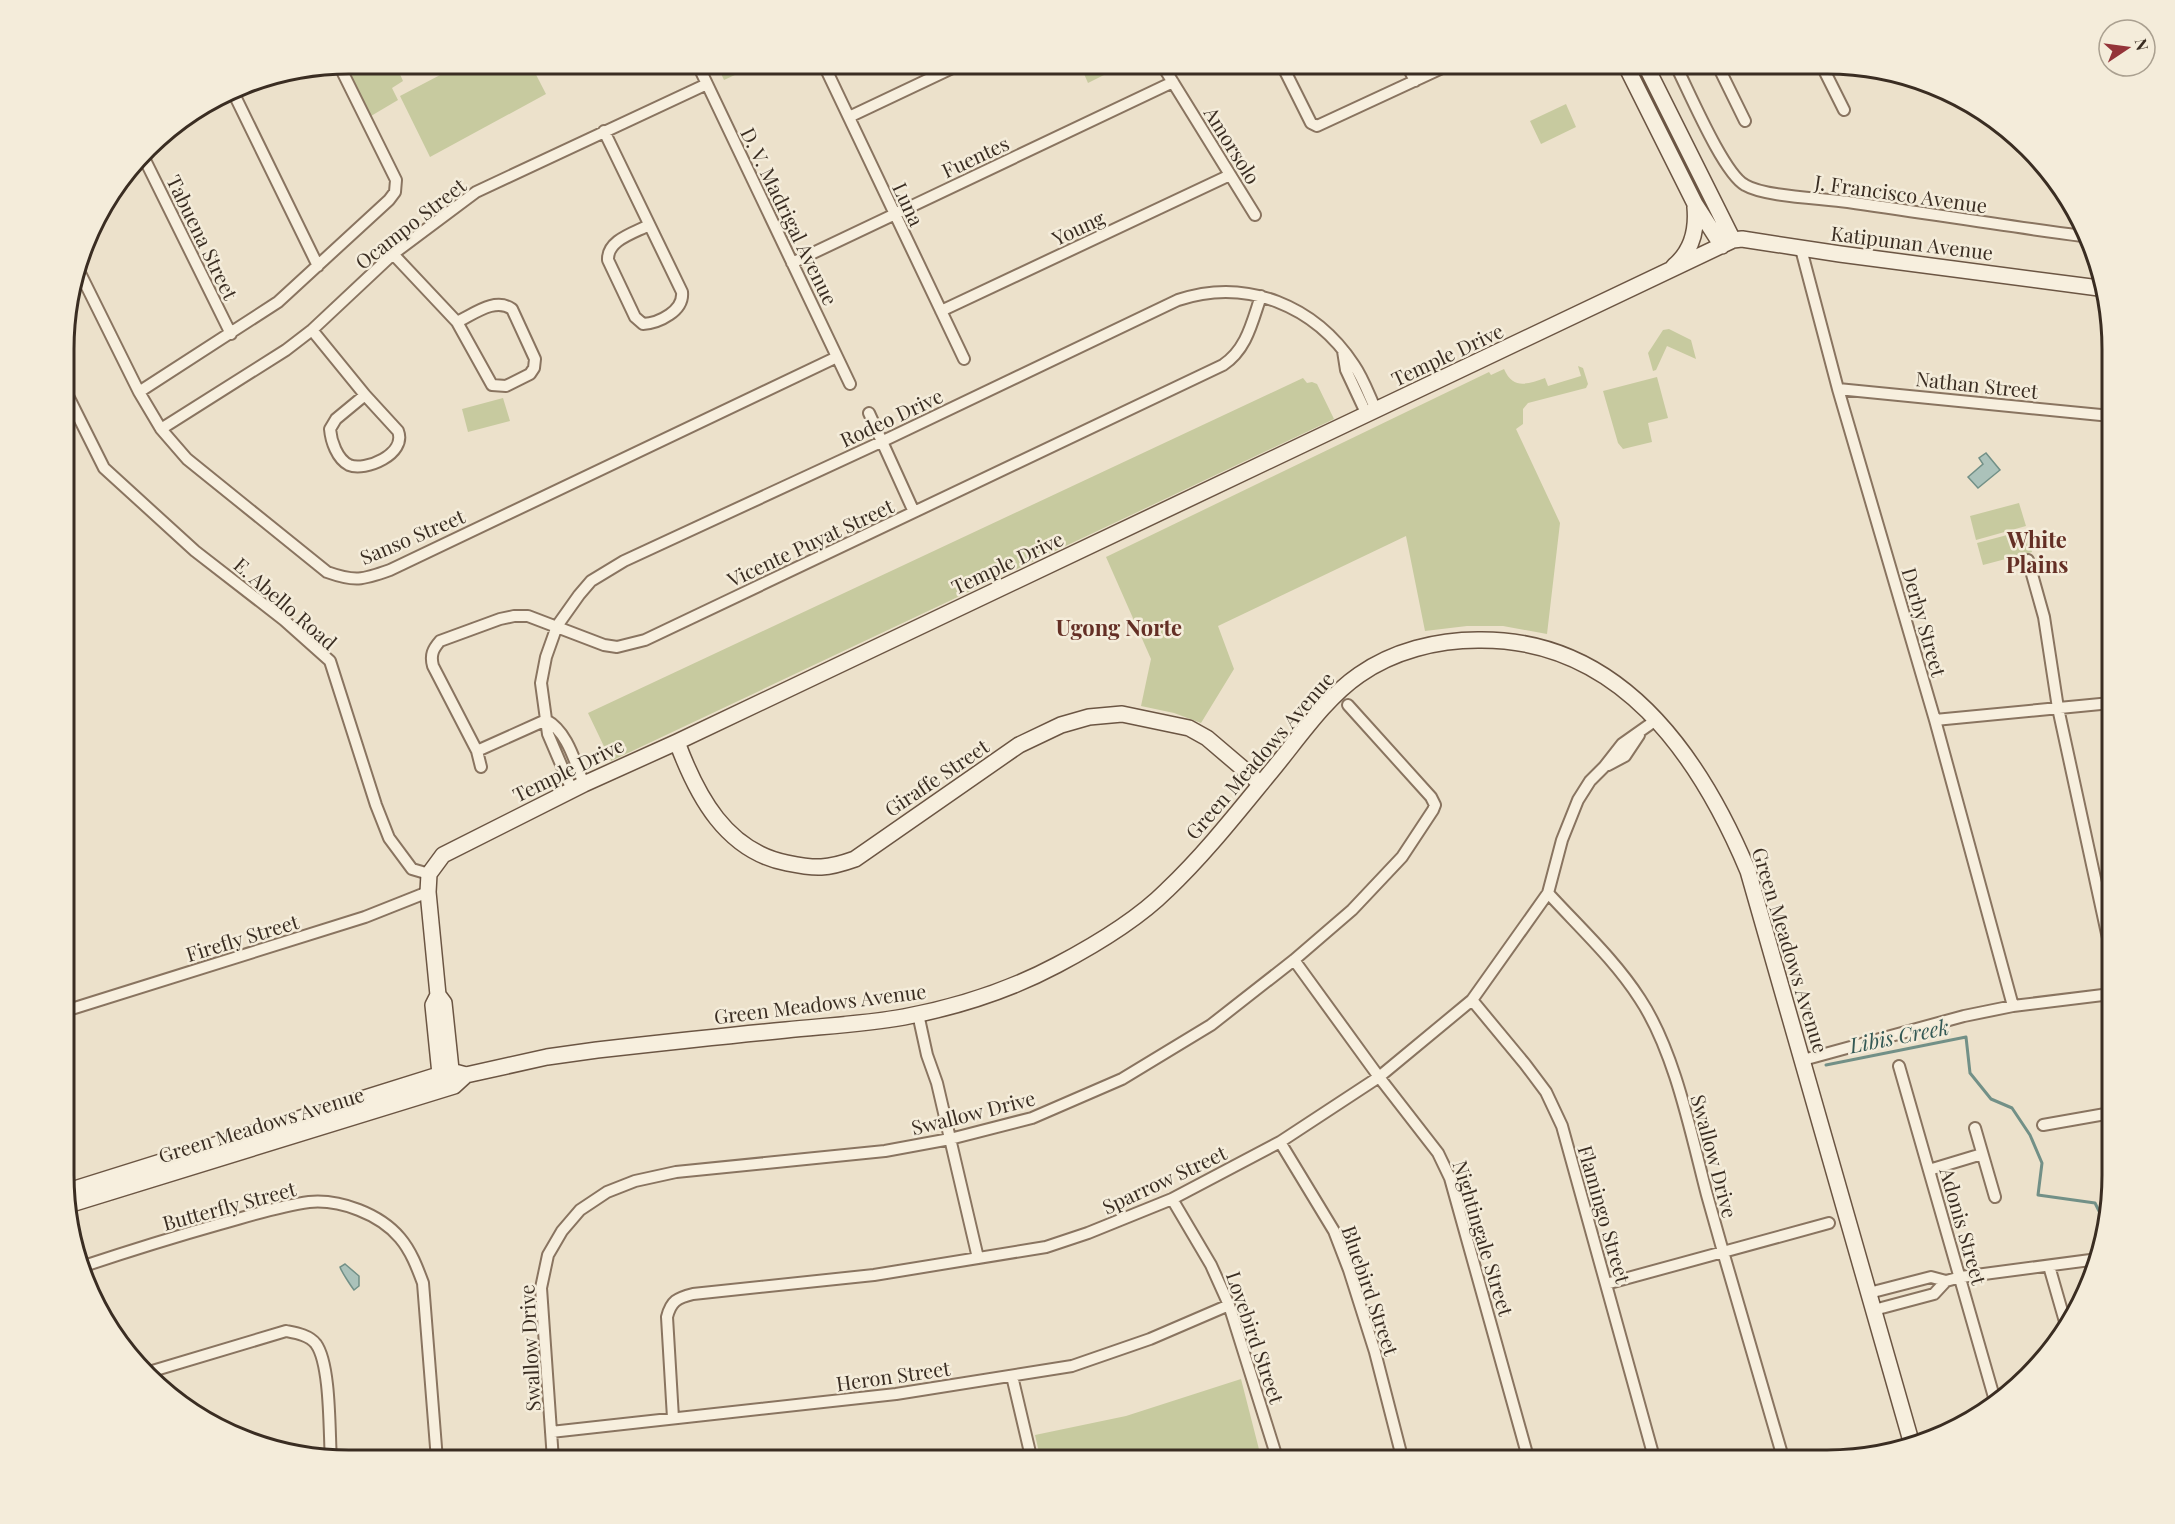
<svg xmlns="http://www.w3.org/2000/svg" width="2175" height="1524" viewBox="0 0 2175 1524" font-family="'Playfair Display',serif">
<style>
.green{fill:#c7ca9f}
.water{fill:#abc2ba;stroke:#729087;stroke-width:1.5}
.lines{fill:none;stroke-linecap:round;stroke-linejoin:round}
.stream{stroke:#729087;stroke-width:3}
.street-casing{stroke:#897460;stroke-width:14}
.secondary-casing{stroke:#6b5543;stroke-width:18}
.street{stroke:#f7efde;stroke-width:10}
.secondary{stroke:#f7efde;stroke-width:15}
.labels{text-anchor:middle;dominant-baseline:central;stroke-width:5;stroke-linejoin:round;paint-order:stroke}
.street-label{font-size:20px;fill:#3a2d22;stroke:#f4ecda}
.water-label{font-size:21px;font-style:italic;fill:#335955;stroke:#f4ecda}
.quarter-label{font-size:22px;font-weight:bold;fill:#642f25;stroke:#f4ecda}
.rim{fill:none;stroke:#3a2d22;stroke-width:3}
</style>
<rect width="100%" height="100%" fill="#ece1cb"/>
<path class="green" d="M395,63L403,81L392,88L398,100L371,116L346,64Z
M463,63H530L546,94L430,157L400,96Z
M716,63H761L724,80Z
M1089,63H1111L1114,70L1088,83L1081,67Z
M1566,104L1576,127L1541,144L1530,121Z
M1669,329L1691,340L1696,359L1667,346L1656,370L1653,371L1648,353L1663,330Z
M1578,366L1583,368L1588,384L1586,388L1528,403L1523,409V424L1516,429L1560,523L1547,634L1503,626H1467L1425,631L1406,536L1218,626L1234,669L1201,723L1174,713L1141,706L1151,659L1106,557L1489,372L1491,375L1504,369C1513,390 1528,384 1545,378L1548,386L1581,376Z
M1657,377L1668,418L1648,423L1652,442L1623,449L1618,443L1603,391Z
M1303,378L1307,383L1312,382L1317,384L1334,419L611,761L588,713Z
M503,398L510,421L468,432L462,409Z
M2019,503L2026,526L1976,540L1970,516Z
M2026,530L2032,552L1983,565L1977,543Z
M1241,1379L1262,1461H1041L1035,1435L1126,1416Z"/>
<path class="water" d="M1986,453L2000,470L1978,488L1968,477L1983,464L1979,458Z
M345,1264L359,1276V1286L354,1290C351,1286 341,1271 340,1267Z"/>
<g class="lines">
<path class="stream" d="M1826,1065L1966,1037L1970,1073L1991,1099L2012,1108L2030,1135L2042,1163L2038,1195L2095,1203L2103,1219H2106"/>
<defs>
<path id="street" d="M697,63L850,384
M823,63L964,359
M1161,63L1255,215
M1281,63L1311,123L1317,126L1453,63
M1406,63L1415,81
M1675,64C1688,89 1723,173 1745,185C1765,197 1822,198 1848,202C1926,213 2004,226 2083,236
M1717,64L1745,121
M1821,64L1844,110
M232,90L318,266
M849,117L963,63
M604,131L682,292C684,311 659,323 643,324L635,317L608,260C607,240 634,233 649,225
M143,156L231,334
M1801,249L1838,389L1935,720L2013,1006
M393,254L457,322L492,385L506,386L530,374L534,368L535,359L512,309C495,297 474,314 457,322
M792,263L1173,82
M78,269L139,392L161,429L187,459L327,572C355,582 362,580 390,570L837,357
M941,311L1230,175
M312,330L365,395L398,431C407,454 365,472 349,465C337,459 331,441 330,429L336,419L365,395
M1343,351L1346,370L1367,415
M1838,389L2111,416
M65,390L104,468L195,551L284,620L330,661L376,805L389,838L412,869L429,874
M139,392L278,302L389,200L395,192L396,180L339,65
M869,413L914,512
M161,429L286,350L312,330L393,254L476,192L707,84
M2028,560L2044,617L2058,708L2111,952
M546,720C568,732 575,763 584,784
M1935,720L2111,703
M477,751L546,720
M1608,765L1625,756L1639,735
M481,767L477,751L433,666C430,655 433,649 440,641L500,619L514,616H528L604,645L617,647L645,640L1223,365C1247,349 1252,322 1261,296
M572,790L548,734L541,683L546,657L557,626L579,595L591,581L624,561L881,442L1178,300C1247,277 1315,306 1354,365C1363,378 1369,395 1376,410
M1548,893C1579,927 1615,960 1640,999C1675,1052 1691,1134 1707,1195C1732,1284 1758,1373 1784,1461
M1294,960L1379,1077L1438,1153L1450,1178L1529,1461
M1472,1000L1525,1064L1546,1092L1562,1126L1655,1461
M65,1011L365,917L428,892
M918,1014L927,1055L937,1083L978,1258
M1803,1060L1964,1016L2013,1006L2111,994
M1899,1066L1994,1397
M2043,1125L2111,1113
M1975,1128L1995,1197
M1280,1142L1334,1231L1349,1270L1375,1352L1403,1461
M1929,1170L1982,1154
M1172,1199L1211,1265L1229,1305L1278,1461
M84,1266C129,1251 174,1237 220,1224C249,1216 279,1206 309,1202C340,1199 380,1214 400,1238C411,1251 417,1267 423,1283L437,1460
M2049,1266L2066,1325
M1606,1284L1829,1223
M1869,1293L1931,1277L1946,1281L1961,1277L2098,1259
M1874,1310L1934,1294L1946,1281
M149,1372L286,1331C296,1333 309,1335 316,1344C331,1365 329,1433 331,1460
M1012,1376L1032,1461
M673,1418L667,1317C671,1301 677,1298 693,1294L874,1275L1046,1247L1088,1233L1172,1199L1280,1142L1379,1077L1472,1000L1548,893L1562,840L1578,800L1590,781L1604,767L1622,744L1656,720
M551,1432L896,1394L1072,1366L1150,1339L1229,1305
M553,1460L541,1288L548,1255L562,1231L580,1210L607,1192L635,1181L676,1172L885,1151L950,1139L1032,1118L1122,1079L1211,1025L1294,960L1352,910L1402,857L1433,810L1435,805L1431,797L1348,705"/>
<path id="secondary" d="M1625,64L1695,204L1722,246
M1645,64L1733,240
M1674,266C1692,251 1697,229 1695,207
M677,742C697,796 726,851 787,863C816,869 827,869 855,859L1019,745L1061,725L1089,717L1122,714L1189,728L1207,738L1261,784
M438,995L444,1003L452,1079
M440,1074L433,1005L438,995L428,892L429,874L443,855L584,784L677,742L1733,240L1742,239L1840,254L2099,288
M65,1192L451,1071L466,1075L547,1057L597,1050C660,1043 723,1036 786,1030C825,1026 865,1024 904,1017C957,1007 1010,990 1057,965C1095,945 1136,921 1167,890C1204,855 1237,813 1269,774C1296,742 1324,699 1359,675C1393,651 1437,640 1478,640C1619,638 1699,754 1748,871L1911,1441
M65,1206L454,1086L466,1075"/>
</defs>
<use href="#street" class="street-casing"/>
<use href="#secondary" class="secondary-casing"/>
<use href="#street" class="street"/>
<use href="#secondary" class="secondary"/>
</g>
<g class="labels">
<g class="street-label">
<text transform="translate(1233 145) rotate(58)">Amorsolo</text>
<text transform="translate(975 156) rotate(-25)">Fuentes</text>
<text transform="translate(1901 193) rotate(8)">J. Francisco Avenue</text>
<text transform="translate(909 204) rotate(65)">Luna</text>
<text transform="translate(790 216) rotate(64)">D. V. Madrigal Avenue</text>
<text transform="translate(410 223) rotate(-38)">Ocampo Street</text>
<text transform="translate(1078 227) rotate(-25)">Young</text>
<text transform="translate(203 237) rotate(64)">Tabuena Street</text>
<text transform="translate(1912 242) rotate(7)">Katipunan Avenue</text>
<text transform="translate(1447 354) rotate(-25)">Temple Drive</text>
<text transform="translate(1977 384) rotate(6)">Nathan Street</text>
<text transform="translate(891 417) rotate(-25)">Rodeo Drive</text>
<text transform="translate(412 536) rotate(-23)">Sanso Street</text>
<text transform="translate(810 542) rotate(-25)">Vicente Puyat Street</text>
<text transform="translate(1007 562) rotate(-25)">Temple Drive</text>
<text transform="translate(286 603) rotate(41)">E. Abello Road</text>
<text transform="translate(1925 622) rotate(74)">Derby Street</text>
<text transform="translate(1259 755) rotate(-49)">Green Meadows Avenue</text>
<text transform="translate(568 769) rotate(-26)">Temple Drive</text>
<text transform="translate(936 777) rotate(-34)">Giraffe Street</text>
<text transform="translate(242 937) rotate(-17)">Firefly Street</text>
<text transform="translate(1791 950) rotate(73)">Green Meadows Avenue</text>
<text transform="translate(820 1003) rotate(-7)">Green Meadows Avenue</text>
<text transform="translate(973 1112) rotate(-14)">Swallow Drive</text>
<text transform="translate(261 1124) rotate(-17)">Green Meadows Avenue</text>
<text transform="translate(1715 1156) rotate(75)">Swallow Drive</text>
<text transform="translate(1164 1179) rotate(-25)">Sparrow Street</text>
<text transform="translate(229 1205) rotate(-15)">Butterfly Street</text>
<text transform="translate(1605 1214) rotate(74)">Flamingo Street</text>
<text transform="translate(1964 1226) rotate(74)">Adonis Street</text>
<text transform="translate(1484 1238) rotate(73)">Nightingale Street</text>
<text transform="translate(1371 1290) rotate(71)">Bluebird Street</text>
<text transform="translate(1256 1337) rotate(71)">Lovebird Street</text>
<text transform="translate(529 1348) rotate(-93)">Swallow Drive</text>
<text transform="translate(893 1375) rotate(-8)">Heron Street</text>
</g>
<g class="water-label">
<text transform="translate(1899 1035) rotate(-11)">Libis Creek</text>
</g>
<g class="quarter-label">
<text x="2037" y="539">White<tspan x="2037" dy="25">Plains</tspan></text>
<text x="1119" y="627">Ugong Norte</text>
</g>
</g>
<path d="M0 0H2175V1524H0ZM349 74H1827A275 275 0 0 1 2102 349V1175A275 275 0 0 1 1827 1450H349A275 275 0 0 1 74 1175V349A275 275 0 0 1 349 74Z" fill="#f4ecda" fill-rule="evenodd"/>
<path class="rim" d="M349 74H1827A275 275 0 0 1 2102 349V1175A275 275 0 0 1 1827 1450H349A275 275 0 0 1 74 1175V349A275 275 0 0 1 349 74Z"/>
<g transform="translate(2127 48) rotate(77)"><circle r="28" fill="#f4ecda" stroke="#aaa090" stroke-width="1.5"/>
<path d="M0-4.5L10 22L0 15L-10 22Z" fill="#943439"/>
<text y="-9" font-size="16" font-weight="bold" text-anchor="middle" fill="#3a2d22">N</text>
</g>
</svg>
